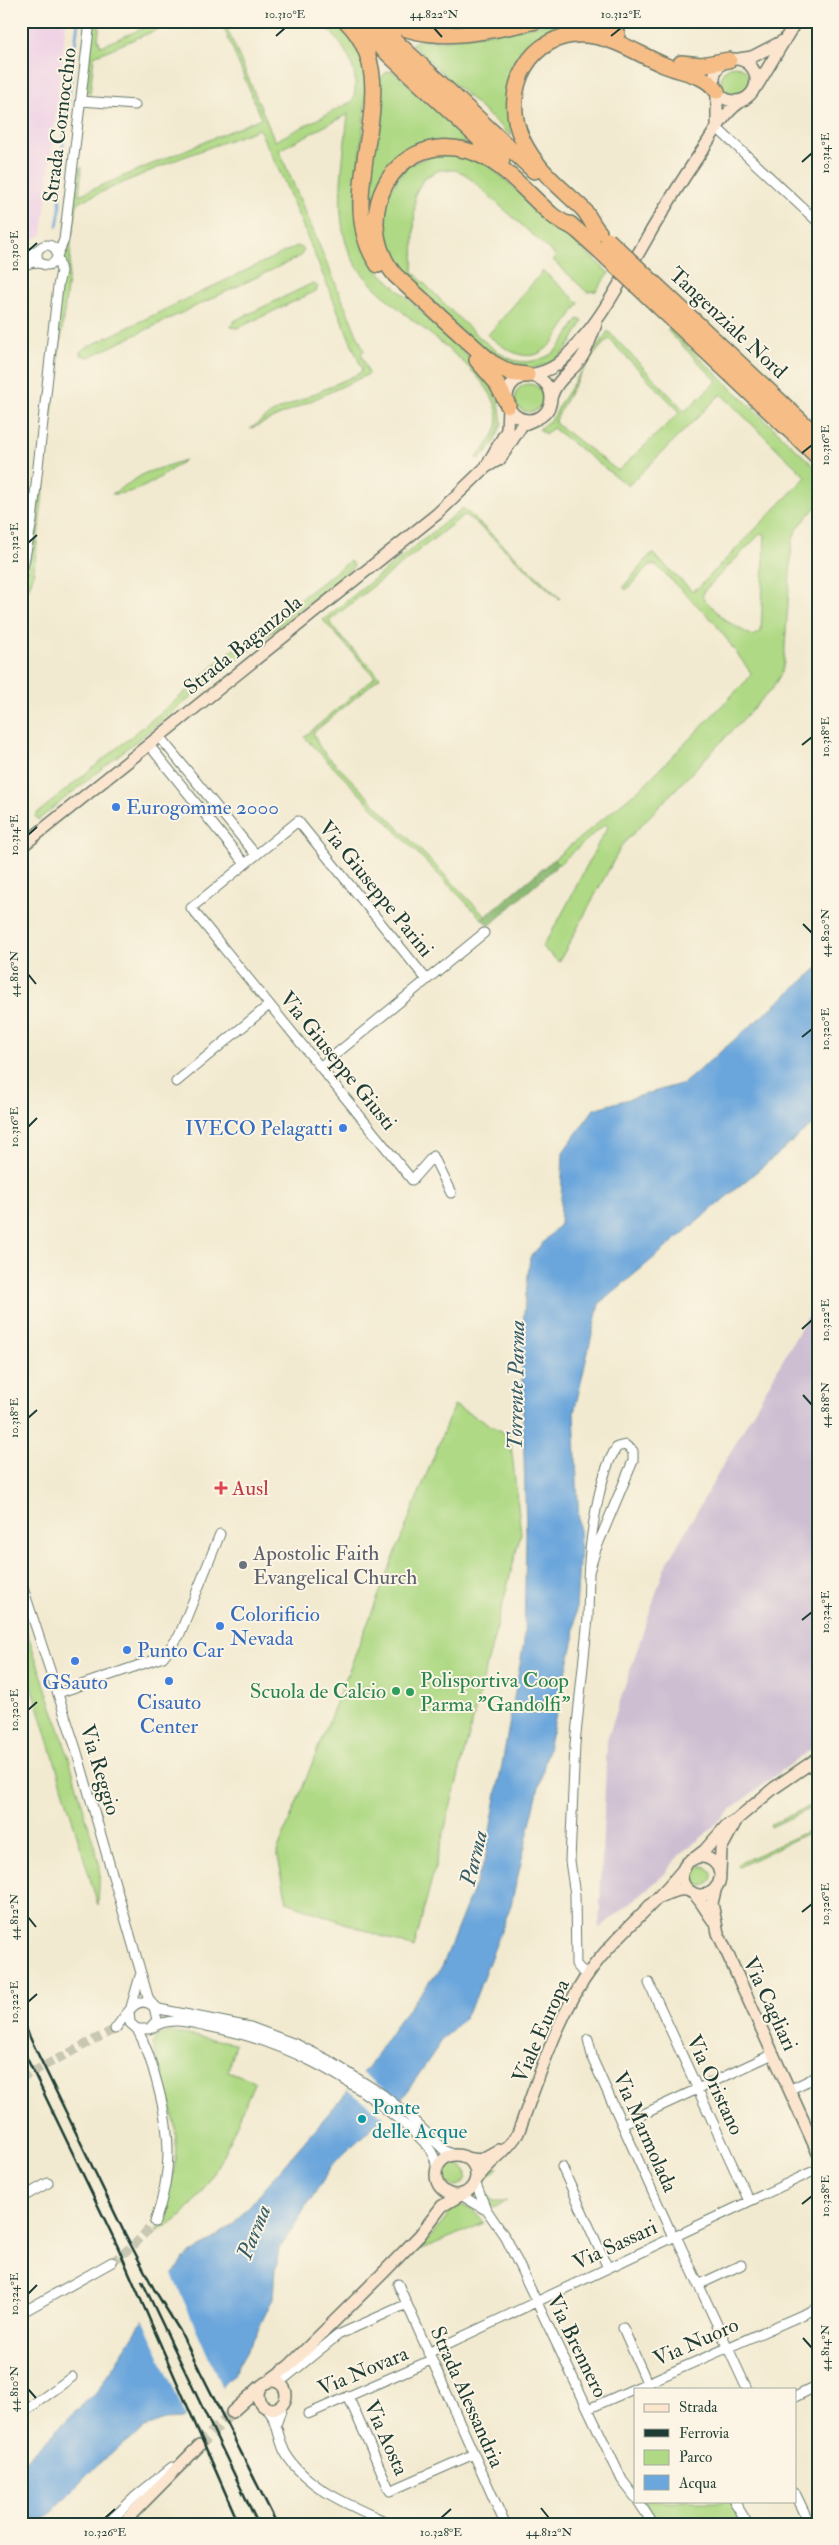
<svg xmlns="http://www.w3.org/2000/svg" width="839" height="2545" viewBox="0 0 839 2545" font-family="'IM FELL Double Pica',serif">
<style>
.built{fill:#efd0e6}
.industrial{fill:#cdbed2}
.green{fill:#afd984;stroke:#678b5c;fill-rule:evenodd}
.forest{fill:#8bb972;stroke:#557b53}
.water{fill:#6ba6dc;stroke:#457288}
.pier{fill:#f2ead0}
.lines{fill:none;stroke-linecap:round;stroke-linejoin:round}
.stream{stroke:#6ba6dc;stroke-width:2.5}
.street-tunnel{stroke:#c8c7b1;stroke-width:9;stroke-dasharray:9 4.5;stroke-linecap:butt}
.secondary-tunnel{stroke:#c8c7b1;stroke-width:11;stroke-dasharray:11 5.5;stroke-linecap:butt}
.street-casing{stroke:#697a6b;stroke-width:11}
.secondary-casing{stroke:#697a6b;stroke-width:14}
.highway-casing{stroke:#697a6b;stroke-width:18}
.street{stroke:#fff;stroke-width:9}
.secondary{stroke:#fbe5cf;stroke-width:11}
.highway{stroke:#f6be86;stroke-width:15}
.rail{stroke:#1f3d34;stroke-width:2.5}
.highway-bridge-casing{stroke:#697a6b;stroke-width:18;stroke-linecap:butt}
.highway-bridge{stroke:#f6be86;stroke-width:15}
.ticks{fill:none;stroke:#1f3d34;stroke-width:2}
.shop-dot{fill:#3f7fe0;stroke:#fcf5e5;stroke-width:2}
.health-dot{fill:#e0444e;stroke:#fcf5e5;stroke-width:2}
.worship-dot{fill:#6b7280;stroke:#fcf5e5;stroke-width:2}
.leisure-dot{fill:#2e9e5b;stroke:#fcf5e5;stroke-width:2}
.culture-dot{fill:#0f9aa8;stroke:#fcf5e5;stroke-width:2}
.labels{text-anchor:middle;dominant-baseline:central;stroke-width:4;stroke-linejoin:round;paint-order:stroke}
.street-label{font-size:21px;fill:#1f3d34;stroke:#fcf5e5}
.shop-label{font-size:21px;fill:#366cbe;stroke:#fcf5e5;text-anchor:start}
.health-label{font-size:21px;fill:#be3a42;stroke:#fcf5e5;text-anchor:start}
.worship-label{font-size:21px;fill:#5b616d;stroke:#fcf5e5;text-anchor:start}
.leisure-label{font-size:21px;fill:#27864d;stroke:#fcf5e5;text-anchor:start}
.culture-label{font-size:21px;fill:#0d838f;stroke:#fcf5e5;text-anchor:start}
.water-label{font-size:22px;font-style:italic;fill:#365c66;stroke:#fcf5e5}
.neatline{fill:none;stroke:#1f3d34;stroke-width:2}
.ticks-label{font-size:12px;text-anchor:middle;fill:#1f3d34}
</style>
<rect width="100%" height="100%" fill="#fcf5e5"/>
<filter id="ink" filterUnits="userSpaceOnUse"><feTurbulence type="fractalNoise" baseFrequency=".02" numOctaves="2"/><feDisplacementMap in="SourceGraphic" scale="10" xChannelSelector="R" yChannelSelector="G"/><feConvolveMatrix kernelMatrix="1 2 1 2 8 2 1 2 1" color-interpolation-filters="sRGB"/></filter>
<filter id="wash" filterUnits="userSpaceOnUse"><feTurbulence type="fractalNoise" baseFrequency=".0096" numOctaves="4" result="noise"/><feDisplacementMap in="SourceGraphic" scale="20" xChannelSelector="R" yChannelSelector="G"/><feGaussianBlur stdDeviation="1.12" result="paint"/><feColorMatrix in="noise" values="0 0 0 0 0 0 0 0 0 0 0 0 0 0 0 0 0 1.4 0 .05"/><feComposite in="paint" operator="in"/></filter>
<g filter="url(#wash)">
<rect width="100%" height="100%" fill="#f2ead0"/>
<path class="built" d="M21,21H66L42,235L21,245Z"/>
<path class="industrial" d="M818,1298V1744L737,1804L702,1837L681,1853L664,1875L599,1929L607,1740L664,1569Z"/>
<path class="green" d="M93,21H100L98,39L101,46L160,21H178L94,56L90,94L86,91Z
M221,21H224L275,141L353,101C362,68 343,43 320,21H339L352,35L368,76L356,201L378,271L457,345L488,380L499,402L502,423L494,443L480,459L476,458C485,448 497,435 498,420C499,364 377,311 351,256C332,216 344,158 348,114L279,150L364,351L361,354L369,374L250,429L272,413L360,373L362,369L284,181L259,129L173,161L81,201L77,204L72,236L68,233L80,167H82L79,195L261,118Z
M553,23L572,24L579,27C573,29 566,29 560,32C530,45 508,67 507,102C507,113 513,127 511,136L411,44L419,40L440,41Z
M721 80a14 14 0 1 1 28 0a14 14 0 1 1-28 0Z
M388,71L396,73L467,140L463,143L429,145L370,203L368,202L379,79Z
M439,153L484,161L609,273L596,291L587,292L553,260L556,256L465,174L456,170H439L424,178L415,194L413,272C434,292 488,352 513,360C524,364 539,361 550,355C562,347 570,331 578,319L583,321L571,343L561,355L549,364L530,369L509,367L449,321L385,254L382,201L408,165Z
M68,242H71L70,263L48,445L45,440L63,255Z
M297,246L304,249L301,256L89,357L81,355L80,352L85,348Z
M543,271L579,303C553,341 541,381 488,335Z
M313,283L318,287L316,291L238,328L231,327L234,321Z
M669,329L818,470V504L796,530L792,542L784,662L782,672L772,689L622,845L559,962L542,947C568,909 584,866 608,827L605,824L559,864L554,859L644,785L748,679L751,673L715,623L656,565H650L626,590L623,587L652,553L692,591L699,587L806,477L721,394L628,486L553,428L545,434L539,429L554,417L561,402L608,331L685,411L717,381L667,330ZM609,339L680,412L618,471L555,423C563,402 592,351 609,339ZM761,533L765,534L761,632L752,636L725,620L702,597L705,590Z
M515 398a14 14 0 1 1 28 0a14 14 0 1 1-28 0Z
M185,460C161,476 142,494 112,494L145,473Z
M45,475L33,577L21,606V592L33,546L41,477Z
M463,508L560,598L559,599L474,521L464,515L329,621L340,636L380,677L313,733L320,748L485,916L482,919L304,737L375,677L323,620Z
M350,561L354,566L38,820L35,815L181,696L221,659Z
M454,1405L510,1436L521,1533L414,1948L287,1902L277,1852Z
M21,1614L68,1755L100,1866L98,1905L21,1649Z
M818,1802V1805L771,1827L770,1825Z
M818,1826V1828L739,1867L738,1864Z
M692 1876a10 10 0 1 1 20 0a10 10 0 1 1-20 0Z
M170,2032L235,2043L228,2071L255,2081C235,2126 217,2181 182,2216C175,2222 164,2227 156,2232C165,2205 176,2175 176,2146C177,2111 161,2077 153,2044L159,2035Z
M444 2175a11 11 0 1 1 22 0a11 11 0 1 1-22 0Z
M496,2166L498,2168L485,2180V2191L493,2201H507L493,2208C480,2192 479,2180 496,2166Z
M457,2204L471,2208L484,2223L420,2250Z
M644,2501H729L744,2524H659Z"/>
<path class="forest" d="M554,859L559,864L489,926L482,919Z"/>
<path class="water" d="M818,968V1120L599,1304L574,1413L580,1547L574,1639L511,1905L475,1999L464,2018L443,2039L402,2099L333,2164L279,2250L275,2269L273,2298L255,2336L232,2376L192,2414L182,2419L164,2420L145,2428L97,2465L40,2524H21V2464L97,2391L183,2259L233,2225L369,2066L399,2020L442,1967L485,1859L524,1642L526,1533L521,1341L530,1257L560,1224L563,1152L594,1109L684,1083Z"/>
<path class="pier" d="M361,2072L402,2102L386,2118L346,2089Z
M171,2272L223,2390L187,2419L142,2316Z"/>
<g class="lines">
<path class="stream" d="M57,226L60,210V170L78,21"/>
</g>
</g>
<g filter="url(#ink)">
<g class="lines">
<path class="street-tunnel" d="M21,2078L115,2029
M112,2262L135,2244L155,2222"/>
<path class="secondary-tunnel" d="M199,2446L232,2412"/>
<defs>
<path id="street" d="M81,101L135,105
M717,128L818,222
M37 255a10 10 0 1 1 20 0a10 10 0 1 1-20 0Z
M21,259L39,249
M21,266L34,262L42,264
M21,578L32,521L58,286L61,271L57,256L64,240L90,21
M159,736L256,855
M149,745L245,864
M427,980L298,821L191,908L412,1180L433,1156L451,1193
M320,1067L484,933
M176,1082L269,1005
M21,1582L76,1749L148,1997L152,2004L159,2009L250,2027L298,2045L328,2060L382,2094L406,2113L444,2150L455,2155
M58,1693L163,1657L179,1636L220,1534
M586,1976L576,1964L575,1895L570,1861L575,1744L588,1618L589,1572L596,1549L633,1461V1451L625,1445L617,1447C598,1474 589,1546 588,1580
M649,1983L749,2201
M131,2007L140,1976
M152,2028C169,2016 188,2022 207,2026C281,2040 349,2075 405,2125C418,2136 438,2151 436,2170
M115,2029C125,2017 137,1991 154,2007L157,2020L149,2029H137L130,2023L129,2011
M137,2029C147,2047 152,2063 157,2083C171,2134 173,2171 155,2222
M588,2039L593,2060L673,2237
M789,2090L818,2076
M622,2124L773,2054
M562,2167L608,2268
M475,2182L486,2209L507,2240L622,2480L635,2497
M461,2195L484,2209
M21,2198L48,2183
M676,2236L747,2389
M398,2284L505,2524
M698,2285L741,2265
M21,2313L112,2262
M623,2328L649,2387
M428,2353L818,2169
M285,2378L338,2335L407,2304
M348,2396L390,2491L474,2454
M795,2397L813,2388
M266,2408C279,2420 277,2439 286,2454C308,2490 354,2507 391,2524
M588,2409L818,2308
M21,2414L72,2377
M308,2414L431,2360
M276,2425L284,2401
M795,2493L810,2524
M638,2501L653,2524
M734,2501L748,2524
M107,2524L136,2496L172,2467"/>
<path id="secondary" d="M714 80a21 21 0 1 1 42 0a21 21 0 1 1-42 0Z
M739,59L752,57L783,41
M757,86L796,21
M717,128V91
M638,254C658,218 680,183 703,149C716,130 725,110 745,99
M529,375C560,370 566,356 585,335C599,319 609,302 620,283
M507 398a22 22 0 1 1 44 0a22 22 0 1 1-44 0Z
M551,398C556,380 569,374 580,360C588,349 591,337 596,324
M486,467L507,430L508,407
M21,847L437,514L486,467L500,459L522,425L534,420
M682 1876a19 19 0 1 1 38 0a19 19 0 1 1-38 0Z
M692,1860L705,1850L727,1825L736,1820L774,1788L818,1758
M720,1873L721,1849L736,1821
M716,1887L712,1903L718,1933L818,2153
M660,1897C694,1880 695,1895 712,1919
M436 2175a20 20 0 1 1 40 0a20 20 0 1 1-40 0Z
M465,2158L480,2160L498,2150
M475,2182C486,2163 507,2153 518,2133C538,2080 558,2013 593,1967C620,1931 657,1903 685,1867
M258 2395a14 14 0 1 1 28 0a14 14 0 1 1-28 0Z
M266,2383L289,2366L380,2276L420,2235L442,2206L461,2195
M232,2412L262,2385
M122,2524L199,2446"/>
<path id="highway" d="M346,21C413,86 327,191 378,265
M374,21L534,171
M387,21C436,46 486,31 537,21
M583,21L617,34
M358,26L502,160
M681,63L701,65L729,60
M570,224L599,250
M599,232C592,225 589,215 582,208C559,186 535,168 522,139C500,91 529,31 586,35C614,37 638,54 664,65C683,73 704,73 717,91
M477,360L496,382L508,405
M527,375L511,373L492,363L395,275C349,219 392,132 465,150C501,158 525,192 552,215C560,222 570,224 578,231"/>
</defs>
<use href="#street" class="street-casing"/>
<use href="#secondary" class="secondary-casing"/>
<use href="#highway" class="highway-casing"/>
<use href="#street" class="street"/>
<use href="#secondary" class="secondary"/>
<use href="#highway" class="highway"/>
<path class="rail" d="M21,2019L123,2230L154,2289L180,2331L277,2524
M21,2046L117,2245L239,2524
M142,2281L258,2524"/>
<defs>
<path id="highway-bridge" d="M608,240L818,437
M599,250L818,457"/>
</defs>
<use href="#highway-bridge" class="highway-bridge-casing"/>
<use href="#highway-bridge" class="highway-bridge"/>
</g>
</g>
<path class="ticks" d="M434,28L442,37M276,36L285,28M611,36L621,28M802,162L812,153M28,251L37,243M802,453L812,445M28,543L37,535M802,745L812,737M28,835L37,827M803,924L812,933M28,974L36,984M802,1037L812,1029M28,1127L37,1118M802,1329L812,1320M803,1395L812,1405M28,1418L37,1410M802,1620L812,1612M28,1710L37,1702M802,1912L812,1904M28,1917L36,1927M28,2002L37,1994M802,2204L812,2196M28,2294L37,2285M803,2338L812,2348M28,2389L36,2398M541,2508L549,2518M105,2518L115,2509M441,2518L451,2509"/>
<g class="shop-dot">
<circle cx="116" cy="807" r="5"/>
<circle cx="343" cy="1128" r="5"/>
<circle cx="220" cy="1626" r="5"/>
<circle cx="127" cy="1650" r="5"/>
<circle cx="75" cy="1661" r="5"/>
<circle cx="169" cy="1681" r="5"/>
</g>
<path class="health-dot" d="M218.5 1480.5h5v5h5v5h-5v5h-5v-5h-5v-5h5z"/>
<circle class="worship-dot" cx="243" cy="1565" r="5"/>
<g class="leisure-dot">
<circle cx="396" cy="1691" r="5"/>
<circle cx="410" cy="1692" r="5"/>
</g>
<circle class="culture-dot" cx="362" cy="2119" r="5"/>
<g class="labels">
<g class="street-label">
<text transform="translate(60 125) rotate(-83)">Strada Cornocchio</text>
<text transform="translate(728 323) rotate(43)">Tangenziale Nord</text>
<text transform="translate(243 645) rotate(-39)">Strada Baganzola</text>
<text transform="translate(376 889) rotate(51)">Via Giuseppe Parini</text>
<text transform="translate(338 1061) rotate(51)">Via Giuseppe Giusti</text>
<text transform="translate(100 1770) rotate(73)">Via Reggio</text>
<text transform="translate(770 2004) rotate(65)">Via Cagliari</text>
<text transform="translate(541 2031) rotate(-66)">Viale Europa</text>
<text transform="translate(715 2085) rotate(65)">Via Oristano</text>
<text transform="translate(645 2132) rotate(66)">Via Marmolada</text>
<text transform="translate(615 2245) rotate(-25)">Via Sassari</text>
<text transform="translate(696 2342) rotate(-24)">Via Nuoro</text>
<text transform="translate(577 2346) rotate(64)">Via Brennero</text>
<text transform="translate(363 2371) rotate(-23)">Via Novara</text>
<text transform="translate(467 2397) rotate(66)">Strada Alessandria</text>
<text transform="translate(386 2438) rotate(66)">Via Aosta</text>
</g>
<g class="shop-label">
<text x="126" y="807">Eurogomme 2000</text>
<text x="333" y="1128" text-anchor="end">IVECO Pelagatti</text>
<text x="230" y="1614">Colorificio<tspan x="230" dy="24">Nevada</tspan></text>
<text x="137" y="1650">Punto Car</text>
<text x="75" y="1682" text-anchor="middle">GSauto</text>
<text x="169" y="1702" text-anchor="middle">Cisauto<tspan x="169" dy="24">Center</tspan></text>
</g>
<g class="health-label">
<text x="232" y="1488">Ausl</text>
</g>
<g class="worship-label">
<text x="253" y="1553">Apostolic Faith<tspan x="253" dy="24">Evangelical Church</tspan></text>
</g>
<g class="leisure-label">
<text x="420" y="1680">Polisportiva Coop<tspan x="420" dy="24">Parma "Gandolfi"</tspan></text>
<text x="386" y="1691" text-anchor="end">Scuola de Calcio</text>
</g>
<g class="culture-label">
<text x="372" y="2107">Ponte<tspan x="372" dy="24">delle Acque</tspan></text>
</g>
<g class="water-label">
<text transform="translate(516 1385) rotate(-89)">Torrente Parma</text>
<text transform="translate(474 1858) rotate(-76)">Parma</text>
<text transform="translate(254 2232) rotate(-68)">Parma</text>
</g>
</g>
<rect width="839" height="2545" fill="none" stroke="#fcf5e5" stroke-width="55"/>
<rect x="634" y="2388" width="162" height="115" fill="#fcf5e5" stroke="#a4ab9e"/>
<rect x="644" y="2404" width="25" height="8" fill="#fbe5cf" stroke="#a4ab9e"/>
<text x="679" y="2412" font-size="15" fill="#1f3d34">Strada</text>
<rect x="644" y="2429" width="25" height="8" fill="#1f3d34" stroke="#a4ab9e"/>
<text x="679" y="2438" font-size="15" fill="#1f3d34">Ferrovia</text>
<rect x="644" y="2450" width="25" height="15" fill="#afd984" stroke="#a4ab9e"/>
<text x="679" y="2462" font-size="15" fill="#1f3d34">Parco</text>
<rect x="644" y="2475" width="25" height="15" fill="#6ba6dc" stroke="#a4ab9e"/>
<text x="679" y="2488" font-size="15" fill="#1f3d34">Acqua</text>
<rect x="28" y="28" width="784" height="2490" class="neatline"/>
<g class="ticks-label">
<text x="285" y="18">10.310°E</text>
<text x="434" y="18">44.822°N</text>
<text x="621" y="18">10.312°E</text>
<text transform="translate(825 153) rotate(-90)" y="4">10.314°E</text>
<text transform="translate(14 251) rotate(-90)" y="4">10.310°E</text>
<text transform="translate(825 445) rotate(-90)" y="4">10.316°E</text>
<text transform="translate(14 543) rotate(-90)" y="4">10.312°E</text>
<text transform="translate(825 737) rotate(-90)" y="4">10.318°E</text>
<text transform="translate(14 835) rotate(-90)" y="4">10.314°E</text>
<text transform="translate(825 933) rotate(-90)" y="4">44.820°N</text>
<text transform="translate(14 974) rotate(-90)" y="4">44.816°N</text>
<text transform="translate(825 1029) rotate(-90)" y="4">10.320°E</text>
<text transform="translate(14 1127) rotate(-90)" y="4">10.316°E</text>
<text transform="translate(825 1320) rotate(-90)" y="4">10.322°E</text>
<text transform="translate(825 1405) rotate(-90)" y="4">44.818°N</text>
<text transform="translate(14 1418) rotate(-90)" y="4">10.318°E</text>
<text transform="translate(825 1612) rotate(-90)" y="4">10.324°E</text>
<text transform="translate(14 1710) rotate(-90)" y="4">10.320°E</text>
<text transform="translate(825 1904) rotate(-90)" y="4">10.326°E</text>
<text transform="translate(14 1917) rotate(-90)" y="4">44.812°N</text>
<text transform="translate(14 2002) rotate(-90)" y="4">10.322°E</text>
<text transform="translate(825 2196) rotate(-90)" y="4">10.328°E</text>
<text transform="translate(14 2294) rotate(-90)" y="4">10.324°E</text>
<text transform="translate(825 2348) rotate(-90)" y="4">44.814°N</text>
<text transform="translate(14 2389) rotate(-90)" y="4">44.810°N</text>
<text x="105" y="2536">10.326°E</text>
<text x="441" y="2536">10.328°E</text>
<text x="549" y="2536">44.812°N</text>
</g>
</svg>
